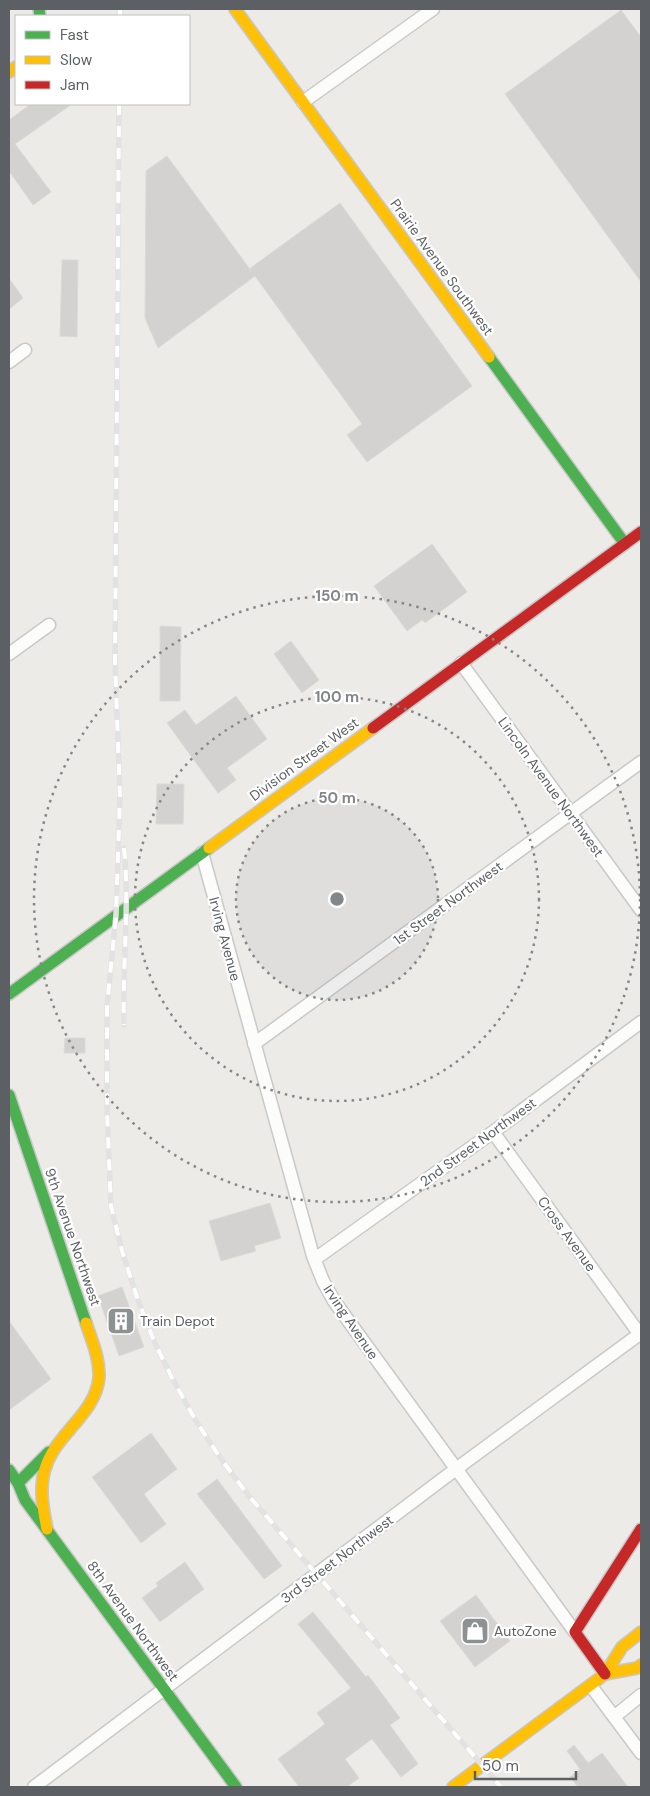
<svg xmlns="http://www.w3.org/2000/svg" width="650" height="1796" viewBox="0 0 650 1796" font-family="'DM Sans',sans-serif">
<style>
.building{fill:#d3d2d0;stroke:#dbdad6}
.lines{fill:none;stroke-linecap:round;stroke-linejoin:round}
.street-casing{stroke:#c8c9c9;stroke-width:15}
.fast-casing{stroke:#c7c7c7;stroke-width:14}
.slow-casing{stroke:#c7c7c7;stroke-width:14}
.jam-casing{stroke:#c7c7c7;stroke-width:14}
.street{stroke:#fcfcfb;stroke-width:12}
.fast{stroke:#4caf50;stroke-width:11}
.slow{stroke:#ffc107;stroke-width:11}
.jam{stroke:#c62828;stroke-width:11}
.rail-casing{stroke:#e3e2e2;stroke-width:5.5}
.rail{stroke:#fff;stroke-width:4;stroke-dasharray:11;stroke-linecap:butt}
.ring{fill:none;stroke:#848789;stroke-width:2.5;stroke-dasharray:2.5 5}
.labels{text-anchor:middle;dominant-baseline:central;stroke-width:4.5;stroke-linejoin:round;paint-order:stroke}
.street-label{font-size:14px;fill:#5c6064;stroke:#fff}
.poi-label{font-size:14px;fill:#5c6064;stroke:#fff;text-anchor:start}
.centre{fill:#848789;stroke:#fff;stroke-width:2.5}
.ring-label{font-size:15px;text-anchor:middle;font-weight:bold;fill:#848789;stroke:#fff;stroke-width:4.5;stroke-linejoin:round;paint-order:stroke}
</style>
<rect width="100%" height="100%" fill="#ecebe7"/>
<path class="building" d="M621,10L641,37V282L505,94Z
M31,104H72L15,144L51,192L33,205L9,171V120Z
M167,156L252,272L249,269L340,203L472,386L367,462L347,435L362,424L255,276L158,348L145,318L146,171Z
M62,260H78L77,337L60,336Z
M9,278L23,298L9,309Z
M432,544L467,592L425,623L422,620L407,631L374,586Z
M160,626L181,627L180,701H160Z
M291,641L319,680L302,693L274,654Z
M236,696L267,739L227,768L236,780L218,793L167,723L185,710L196,725Z
M157,784H184L183,824H156Z
M65,1038H85V1053H64Z
M270,1203L281,1238L254,1246L256,1251L221,1261L209,1221Z
M122,1287L144,1347L119,1356L98,1296Z
M9,1321L51,1379L9,1410Z
M151,1433L177,1469L144,1494L166,1524L141,1543L92,1477Z
M217,1479L282,1566L264,1579L197,1494Z
M185,1562L204,1589L160,1622L142,1598L158,1586L156,1583Z
M476,1595L510,1641L475,1667L440,1621Z
M313,1612L366,1677L368,1675L400,1718L390,1725L418,1764L401,1777L372,1739L345,1759L359,1778L347,1787H299L278,1759L325,1724L317,1713L351,1688L298,1624Z
M574,1745L588,1763L602,1753L628,1787H578L570,1777L580,1769L567,1751Z"/>
<g class="lines">
<defs>
<path id="street" d="M303,102L433,9
M9,362L25,350
M9,654L49,625
M461,663L641,910
M202,853L313,1256L323,1281L334,1301L575,1632
M254,1044L641,762
M493,1132L641,1336
M315,1259L493,1132L641,1022
M591,1686L641,1753
M614,1717L641,1695
M34,1787L456,1469L641,1333"/>
<path id="fast" d="M39,9L40,16
M489,357L625,544
M9,994L209,848
M9,1095L86,1323
M9,1470L18,1483L25,1500L236,1787
M18,1483L49,1452"/>
<path id="slow" d="M235,9L489,357
M9,72L16,67
M209,848L373,728
M47,1529C43,1509 39,1488 45,1469C55,1434 95,1415 99,1378C100,1359 92,1341 86,1323
M605,1674L637,1668L641,1665
M453,1787L605,1674L622,1647L641,1632"/>
<path id="jam" d="M373,728L641,532
M605,1674L575,1632L641,1529"/>
</defs>
<use href="#street" class="street-casing"/>
<use href="#fast" class="fast-casing"/>
<use href="#slow" class="slow-casing"/>
<use href="#jam" class="jam-casing"/>
<use href="#street" class="street"/>
<use href="#fast" class="fast"/>
<use href="#slow" class="slow"/>
<use href="#jam" class="jam"/>
<defs>
<path id="rail" d="M120,16V9
M119,104L115,661L120,796L116,915L107,1006V1111L111,1206L122,1251L138,1300L154,1341L172,1378L196,1421L221,1459L248,1495L501,1787
M124,848C130,907 122,966 124,1025"/>
</defs>
<use href="#rail" class="rail-casing"/>
<use href="#rail" class="rail"/>
</g>
<circle cx="337" cy="899" r="101" fill="#848789" fill-opacity=".12"/>
<g class="ring">
<circle cx="337" cy="899" r="101"/>
<circle cx="337" cy="899" r="202"/>
<circle cx="337" cy="899" r="303"/>
</g>
<defs>
<symbol id="building-square" viewBox="-11 -11 22 22"><rect x="-9" y="-9" width="18" height="18" rx="4" fill="#8e9192" stroke="#fff"/><path d="M-4-6H4V6H1V3H-1V6H-4ZM-2.5-4.3h1.7v1.8h-1.7ZM.8-4.3h1.7v1.8H.8ZM-2.5-1h1.7V.8h-1.7ZM.8-1h1.7V.8H.8Z" fill="#fff"/></symbol>
<symbol id="shop-square" viewBox="-11 -11 22 22"><rect x="-9" y="-9" width="18" height="18" rx="4" fill="#8e9192" stroke="#fff"/><path d="M-5-2.5h2.3a2.7 3.5 0 0 1 5.4 0H5L5.5 6h-11ZM-1.5-2.5h3a1.5 2.3 0 0 0-3 0Z" fill="#fff"/></symbol>
</defs>
<g fill-rule="evenodd">
<use href="#building-square" x="105" y="1305" width="32" height="32"/>
<use href="#shop-square" x="459" y="1615" width="32" height="32"/>
</g>
<g class="labels">
<g class="street-label">
<text transform="translate(442 267) rotate(54)">Prairie Avenue Southwest</text>
<text transform="translate(304 759) rotate(-36)">Division Street West</text>
<text transform="translate(551 787) rotate(54)">Lincoln Avenue Northwest</text>
<text transform="translate(448 903) rotate(-36)">1st Street Northwest</text>
<text transform="translate(225 939) rotate(75)">Irving Avenue</text>
<text transform="translate(478 1142) rotate(-36)">2nd Street Northwest</text>
<text transform="translate(567 1234) rotate(54)">Cross Avenue</text>
<text transform="translate(73 1237) rotate(71)">9th Avenue Northwest</text>
<text transform="translate(351 1322) rotate(56)">Irving Avenue</text>
<text transform="translate(337 1559) rotate(-37)">3rd Street Northwest</text>
<text transform="translate(133 1621) rotate(54)">8th Avenue Northwest</text>
</g>
<g class="poi-label">
<text x="140" y="1321">Train Depot</text>
<text x="494" y="1631">AutoZone</text>
</g>
</g>
<circle cx="337" cy="899" r="8" class="centre"/>
<g class="ring-label">
<text x="337" y="601">150 m</text>
<text x="337" y="702">100 m</text>
<text x="337" y="803">50 m</text>
</g>
<rect width="650" height="1796" fill="none" stroke="#5c6064" stroke-width="20"/>
<rect x="15" y="15" width="175" height="90" fill="#ffffff" stroke="#bebfc1"/>
<rect x="25" y="31" width="25" height="8" fill="#4caf50" stroke="#bebfc1"/>
<text x="60" y="40" font-size="15" fill="#5c6064">Fast</text>
<rect x="25" y="56" width="25" height="8" fill="#ffc107" stroke="#bebfc1"/>
<text x="60" y="65" font-size="15" fill="#5c6064">Slow</text>
<rect x="25" y="81" width="25" height="8" fill="#c62828" stroke="#bebfc1"/>
<text x="60" y="90" font-size="15" fill="#5c6064">Jam</text>
<path d="M475 1771v8h101v-8" fill="none" stroke="#5c6064" stroke-width="2.5"/>
<text x="482" y="1771" font-size="15" fill="#5c6064" stroke="#ffffff" stroke-width="4" paint-order="stroke">50 m</text>
</svg>
